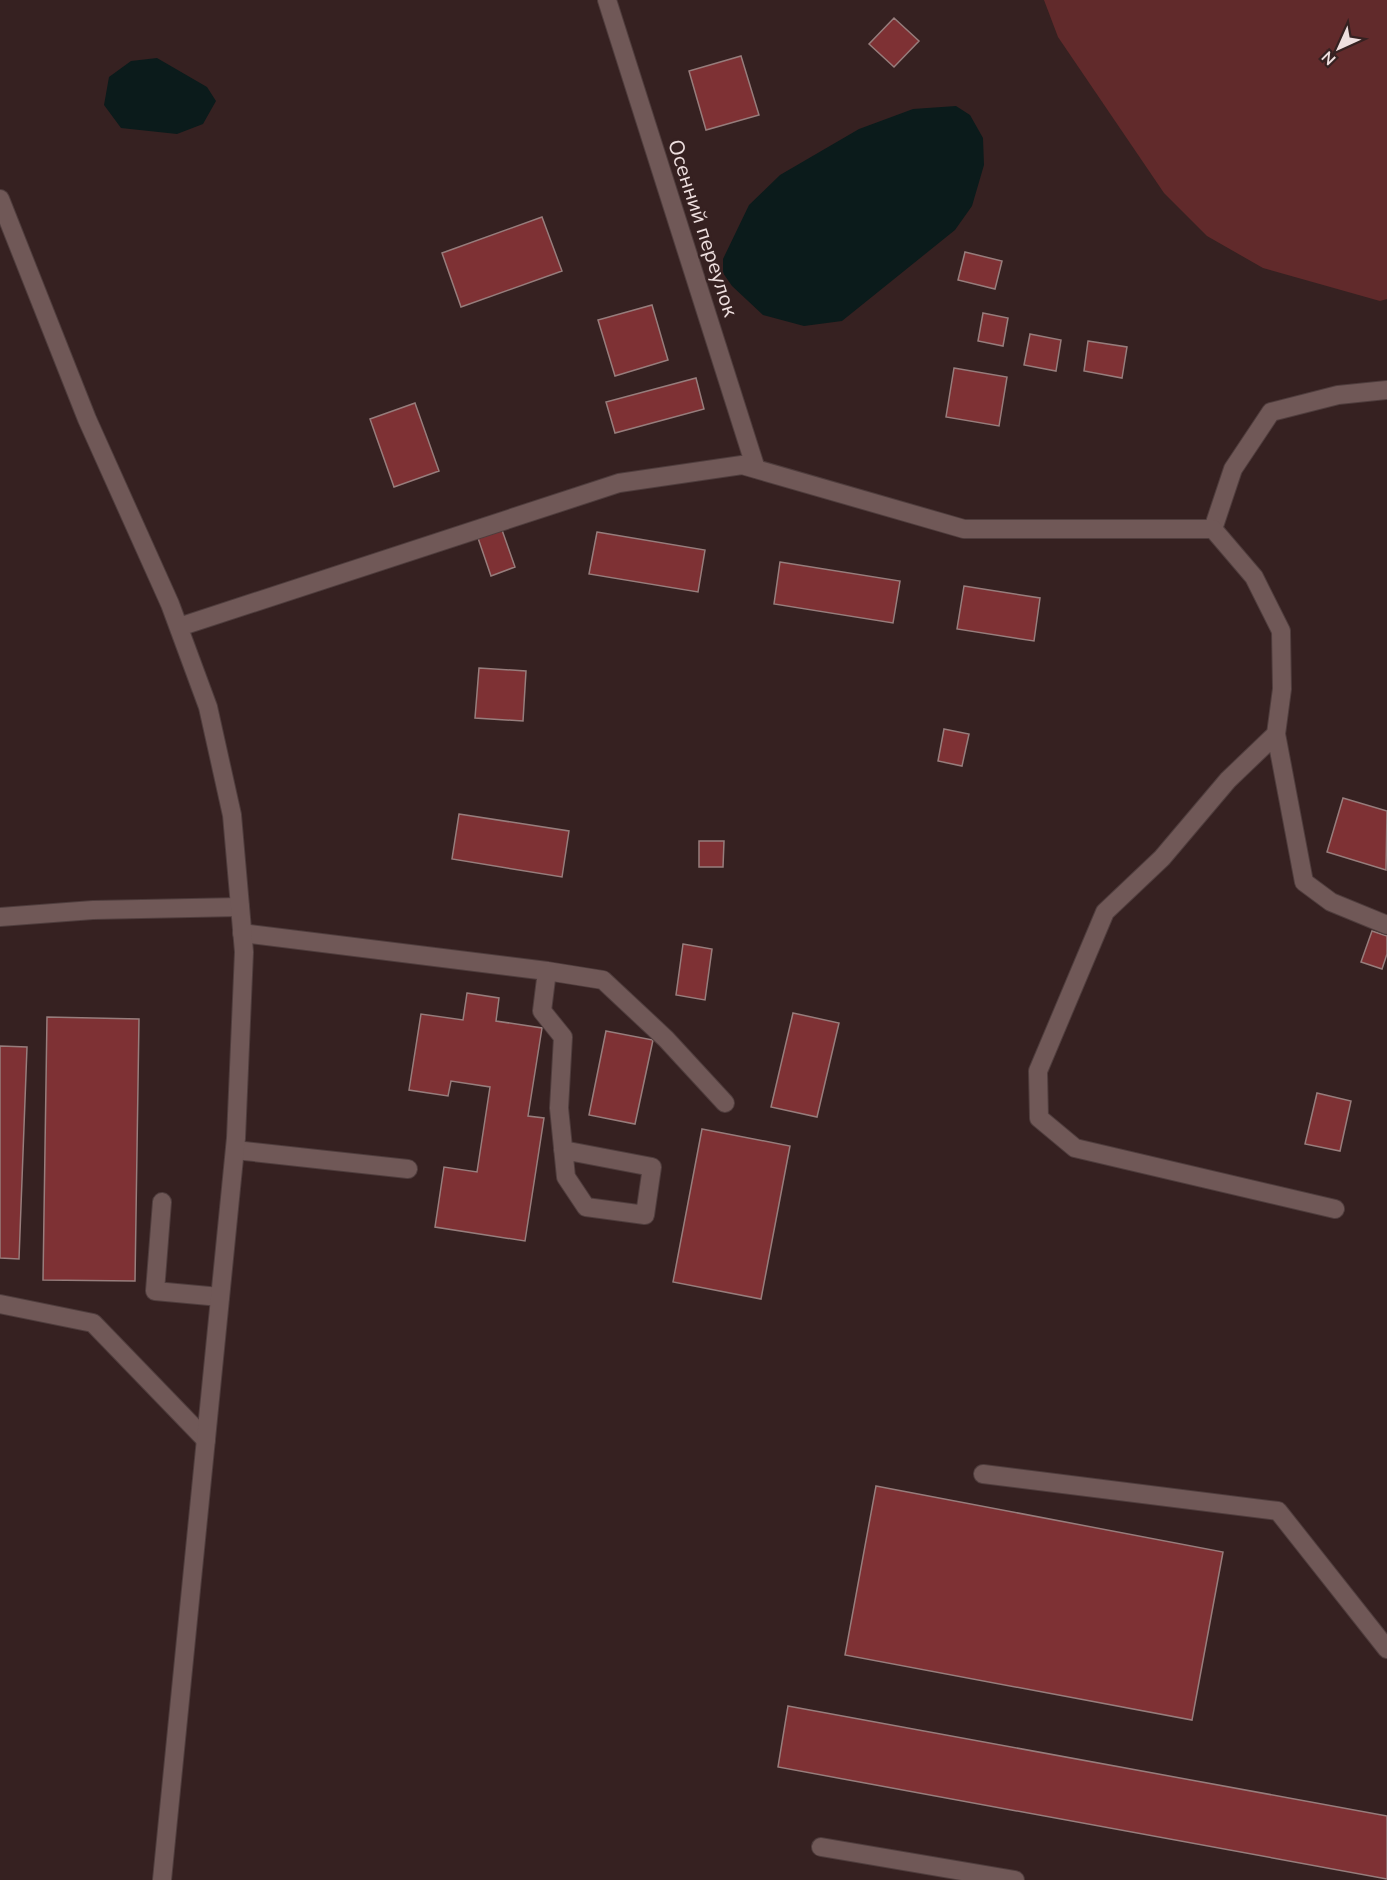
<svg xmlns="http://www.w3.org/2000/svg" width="1387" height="1880" viewBox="0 0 1387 1880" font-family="'Nunito Sans',sans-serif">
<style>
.green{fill:#612a2b}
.water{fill:#0b1b1b}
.building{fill:#7e3134;stroke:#977d7c;stroke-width:1.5}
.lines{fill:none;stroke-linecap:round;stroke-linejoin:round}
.lane-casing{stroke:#4f3d3d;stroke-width:20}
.street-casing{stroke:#4f3d3d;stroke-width:20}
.lane{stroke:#705857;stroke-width:18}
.street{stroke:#705857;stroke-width:18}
.labels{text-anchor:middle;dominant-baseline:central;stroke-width:5;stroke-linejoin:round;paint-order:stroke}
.street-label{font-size:21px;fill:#eedfdf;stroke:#362121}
</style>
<rect width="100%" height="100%" fill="#362121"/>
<path class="green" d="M1044,0H1387V299L1380,301L1263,268L1207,236L1164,193L1058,37Z"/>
<path class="water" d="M157,58L207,87L216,101L203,124L177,134L121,128L104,105L109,77L131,61Z
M956,106L970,115L983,138L984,165L972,206L955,230L842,321L804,326L763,315L732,286L723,273V259L749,205L780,175L859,129L913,109Z"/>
<path class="building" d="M894,18L919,41L894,67L869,44Z
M741,56L759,115L706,130L689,71Z
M542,217L562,271L461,307L442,253Z
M965,252L1002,261L995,289L958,280Z
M652,305L668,360L615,376L598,320Z
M983,313L1008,318L1003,346L978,341Z
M1030,334L1061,340L1056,371L1024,365Z
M1088,341L1127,347L1122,378L1084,371Z
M954,368L1007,377L999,426L946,417Z
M696,378L704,409L615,433L606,402Z
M415,403L439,471L394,487L370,419Z
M502,530L515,567L491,576L478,538Z
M597,532L705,550L698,592L589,574Z
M780,562L900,581L893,623L774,604Z
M964,586L1040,598L1034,641L957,629Z
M479,668L526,671L523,721L475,718Z
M944,729L969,734L962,766L938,761Z
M1343,798L1387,811L1386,870L1327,852Z
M459,814L569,831L562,877L452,859Z
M699,841H724L723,867H699Z
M1372,931L1387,936V954L1382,969L1361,962Z
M683,944L712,949L705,1000L676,995Z
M467,993L499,998L496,1021L542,1028L528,1116L544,1118L525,1241L435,1227L444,1167L477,1172L490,1087L451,1081L448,1096L409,1090L421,1014L463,1020Z
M793,1013L839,1023L817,1117L771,1107Z
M47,1017L139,1019L135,1281L43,1280Z
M606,1031L653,1040L635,1124L589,1115Z
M0,1046L27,1047L19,1259L0,1258Z
M1317,1093L1351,1101L1340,1151L1305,1144Z
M702,1129L790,1146L761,1299L673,1282Z
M876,1486L1223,1552L1192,1720L845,1655Z
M788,1706L1387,1816V1879L778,1767Z"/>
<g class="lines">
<defs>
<path id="lane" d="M1213,529L1233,469L1271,412L1338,395L1387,390
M0,917L93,910L240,907
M242,933L547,971L542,1011L563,1037L559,1108L566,1177L586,1207L645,1215L652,1167L563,1150
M547,971L603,980L666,1039L725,1103
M235,1150L408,1169
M162,1202L155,1291L220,1297
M0,1304L93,1323L206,1440
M983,1474L1278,1511L1387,1649
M821,1847L1015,1880"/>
<path id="street" d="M607,0L756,469
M0,199L87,419L170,604L208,707L232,815L244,952L236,1138L162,1880
M179,627L619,483L742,465L964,529H1213L1254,577L1281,631L1282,689L1276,734L1228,780L1162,858L1105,912L1038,1071L1039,1118L1075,1148L1335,1209
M1276,734L1304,882L1331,902L1387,925"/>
</defs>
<use href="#lane" class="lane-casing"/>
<use href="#street" class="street-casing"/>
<use href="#lane" class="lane"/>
<use href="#street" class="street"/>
</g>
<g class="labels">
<g class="street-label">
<text transform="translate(703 228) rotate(72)">Осенний переулок</text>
</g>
</g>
<g transform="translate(1339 48) rotate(225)" stroke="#362121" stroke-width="4.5" paint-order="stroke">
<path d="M0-4.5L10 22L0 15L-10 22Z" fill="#eedfdf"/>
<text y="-9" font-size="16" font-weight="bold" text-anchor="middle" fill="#eedfdf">N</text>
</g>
</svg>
